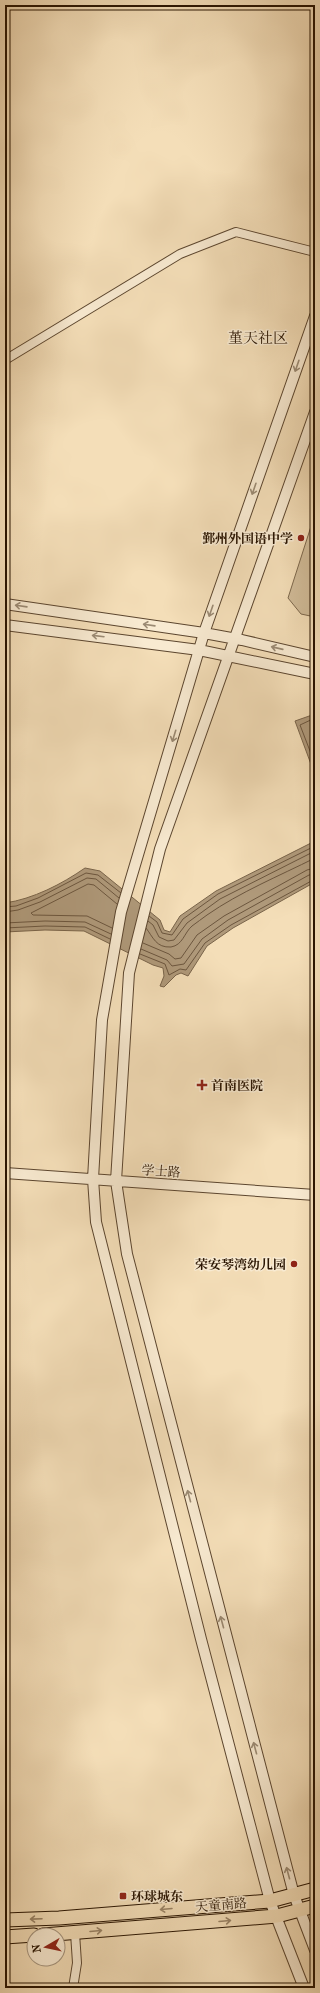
<svg xmlns="http://www.w3.org/2000/svg" width="320" height="1993" viewBox="0 0 320 1993" font-family="'IM FELL French Canon','Noto Serif SC',serif">
<style>
.green{fill:#d1bc99;stroke:#7d684d}
.water{fill:#af997a;stroke:#79644a}
.lines{fill:none;stroke-linecap:round;stroke-linejoin:round}
.shore{stroke:#6c563e;stroke-width:1}
.minor-casing{stroke:#5c462f;stroke-width:10}
.tertiary-casing{stroke:#5c462f;stroke-width:12}
.primary-casing{stroke:#291401;stroke-width:15}
.minor{stroke:#f8ead1;stroke-width:8}
.tertiary{stroke:#f8ead1;stroke-width:10}
.primary{stroke:#f4deb8;stroke-width:13}
.oneway{stroke:#9b8a73}
.oneway2{stroke:#998366}
.poi-dot{fill:#8f2418;stroke:#f8ead1;stroke-width:1.5}
.labels{text-anchor:middle;dominant-baseline:central;stroke-width:3;stroke-linejoin:round;paint-order:stroke}
.poi-label{font-size:13px;font-weight:bold;fill:#291401;stroke:#f8ead1;text-anchor:end}
.street-label{font-size:13px;fill:#291401;stroke:#f8ead1}
.quarter-label{font-size:15px;fill:#291401;stroke:#f8ead1}
</style>
<rect width="100%" height="100%" fill="#f4deb8"/>
<filter id="stains"><feTurbulence type="fractalNoise" baseFrequency=".005" numOctaves="4"/><feColorMatrix values="0 0 0 0 .2 0 0 0 0 .09 0 0 0 0 .02 0 0 0 .5 -.17"/></filter>
<radialGradient id="worn" r=".72"><stop offset=".6" stop-color="#630" stop-opacity="0"/><stop offset="1" stop-color="#630" stop-opacity=".3"/></radialGradient>
<path class="green" d="M314,517H315V617L301,614L288,598Z"/>
<path class="water" d="M315,714V775L295,721Z
M315,841V882L233,928L207,946L188,976L181,973L176,975L164,987L160,986L164,976L163,968L153,965L84,931L45,930L5,932V903C33,899 62,884 85,868L100,871L160,920L164,930L170,932L180,916L216,891Z"/>
<g class="lines">
<path class="shore" d="M315,718L300,725L315,764
M5,907L16,906L38,898L86,873L98,875L121,893
M5,912L18,910L40,902L87,878L96,879L119,898
M149,916L157,922L162,933L172,935L183,919L218,894L315,846
M148,921L153,925L159,937L168,941L174,940L187,923L220,899L315,851
M5,923L45,921L85,922L111,934
M5,928L45,926L85,927L110,939
M112,928L87,916L33,915L31,913L88,884L94,885L117,904
M146,928C153,937 156,948 171,947C183,945 184,933 192,926C197,922 202,919 207,915C240,892 279,876 315,858
M143,943L169,954L175,959L181,958L197,935L224,916L307,870L315,868
M141,949L167,960L172,966L184,964L202,939L228,920L309,875L315,874
M140,954L165,964L169,975L180,969L186,970L205,943L231,925L315,879"/>
<defs>
<path id="minor" d="M5,360L180,254L236,232L315,252
M73,1988L77,1963L75,1933"/>
<path id="tertiary" d="M315,412L160,849L129,973L116,1181L127,1254L294,1895L315,1950
M5,604L204,633L242,640L315,657
M5,625L199,650L315,674
M5,1173L315,1195
M304,1988L270,1901L201,1639L96,1222L93,1179L102,1020L121,912L204,633L315,316"/>
<path id="primary" d="M5,1920L59,1918L270,1901L315,1889
M43,1935L277,1916L315,1906
M5,1937L34,1935"/>
</defs>
<use href="#minor" class="minor-casing"/>
<use href="#tertiary" class="tertiary-casing"/>
<use href="#primary" class="primary-casing"/>
<use href="#minor" class="minor"/>
<use href="#tertiary" class="tertiary"/>
<use href="#primary" class="primary"/>
</g>
<defs><path id="oneway-shaft" d="M-6 0H5M1.5-3L5.5 0L1.5 3" fill="none" stroke-width="1.6" stroke-linecap="round" stroke-linejoin="round"/></defs>
<g class="oneway">
<use href="#oneway-shaft" transform="translate(297 366) rotate(109)"/>
<use href="#oneway-shaft" transform="translate(254 489) rotate(109)"/>
<use href="#oneway-shaft" transform="translate(21 606) rotate(-172)"/>
<use href="#oneway-shaft" transform="translate(211 611) rotate(109)"/>
<use href="#oneway-shaft" transform="translate(149 625) rotate(-172)"/>
<use href="#oneway-shaft" transform="translate(98 636) rotate(-173)"/>
<use href="#oneway-shaft" transform="translate(277 648) rotate(-167)"/>
<use href="#oneway-shaft" transform="translate(174 736) rotate(107)"/>
<use href="#oneway-shaft" transform="translate(189 1496) rotate(-105)"/>
<use href="#oneway-shaft" transform="translate(222 1622) rotate(-105)"/>
<use href="#oneway-shaft" transform="translate(255 1748) rotate(-105)"/>
<use href="#oneway-shaft" transform="translate(288 1873) rotate(-105)"/>
</g>
<g class="oneway2">
<use href="#oneway-shaft" transform="translate(166 1909) rotate(175)"/>
<use href="#oneway-shaft" transform="translate(36 1919) rotate(178)"/>
<use href="#oneway-shaft" transform="translate(225 1921) rotate(-5)"/>
<use href="#oneway-shaft" transform="translate(96 1931) rotate(-5)"/>
</g>
<g class="poi-dot">
<circle cx="301" cy="538" r="4"/>
<path d="M200 1079h4v4h4v4h-4v4h-4v-4h-4v-4h4z"/>
<circle cx="294" cy="1264" r="4"/>
<rect x="119" y="1892" width="8" height="8" rx="2"/>
</g>
<g class="labels">
<g class="poi-label">
<text x="293" y="538">鄞州外国语中学</text>
<text x="211" y="1085" text-anchor="start">首南医院</text>
<text x="286" y="1264">荣安琴湾幼儿园</text>
<text x="131" y="1896" text-anchor="start">环球城东</text>
</g>
<g class="street-label">
<text transform="translate(161 1171) rotate(4)">学士路</text>
<text transform="translate(221 1905) rotate(-5)">天童南路</text>
</g>
<g class="quarter-label">
<text x="258" y="338">堇天社区</text>
</g>
</g>
<rect width="320" height="1993" fill="none" stroke="#f4deb8" stroke-width="20"/>
<rect x="6" y="6" width="308" height="1981" fill="none" stroke="#291401" stroke-width="2"/>
<rect x="10" y="10" width="300" height="1973" fill="none" stroke="#291401"/>
<g transform="translate(46 1947) rotate(261)"><circle r="19" fill="#f8ead1" stroke="#a5947e"/>
<path d="M0-3L7 15L0 10L-7 15Z" fill="#8f2418"/>
<text y="-6" font-size="11" font-weight="bold" text-anchor="middle" fill="#291401">N</text>
</g>
<rect width="100%" height="100%" filter="url(#stains)"/>
<rect width="100%" height="100%" fill="url(#worn)"/>
</svg>
